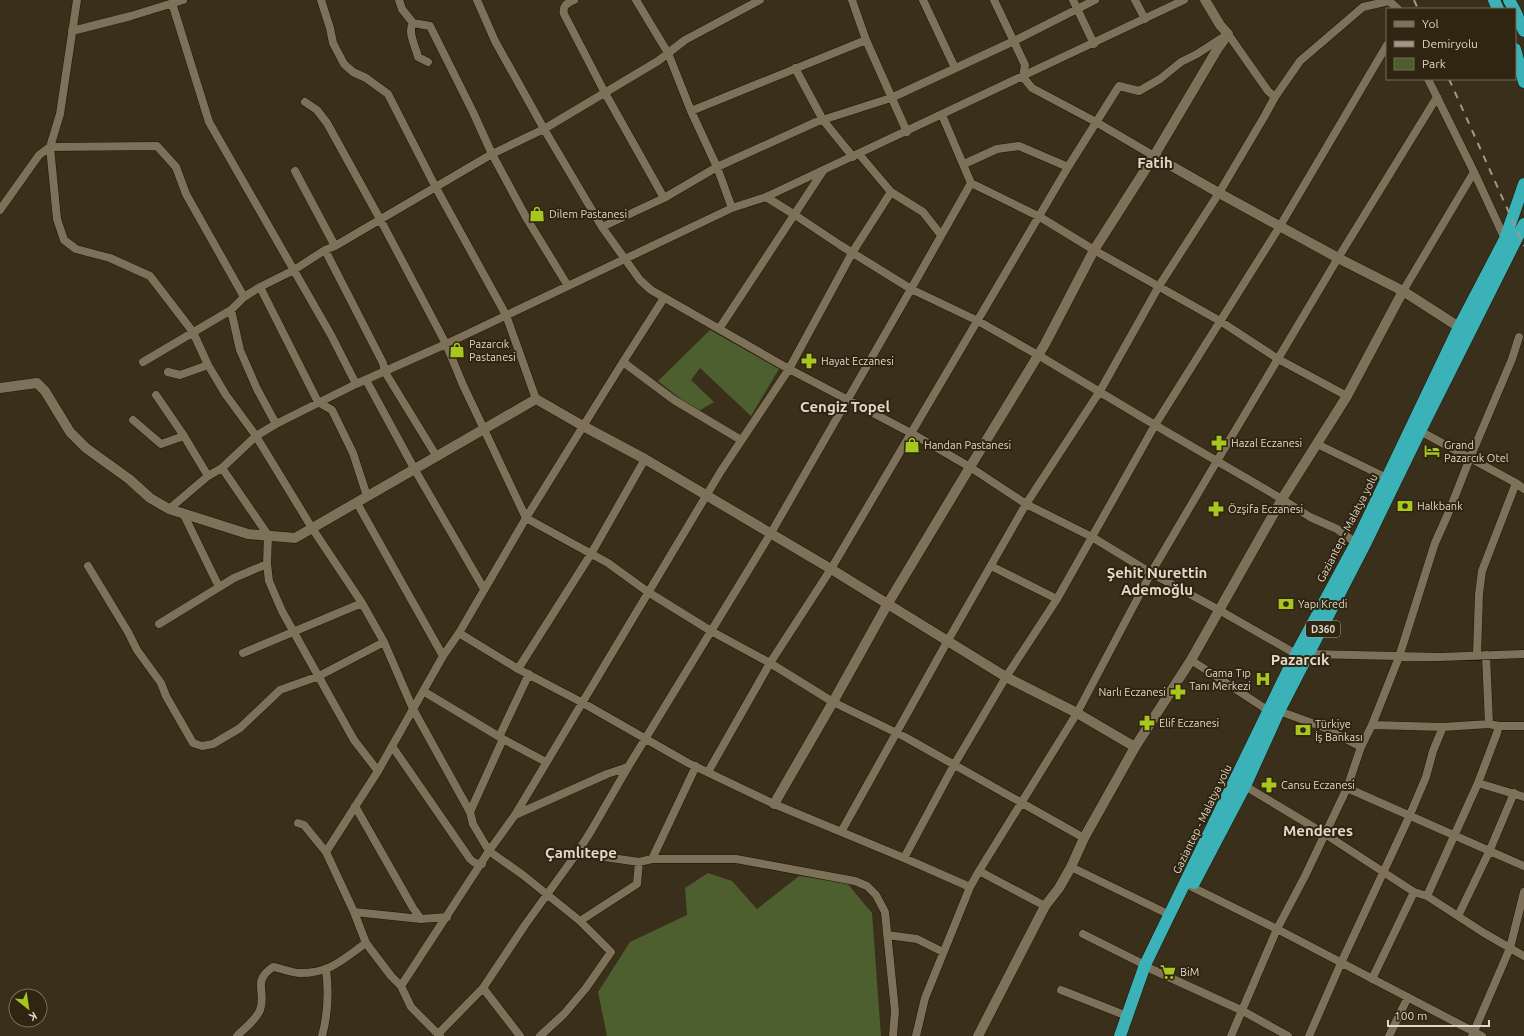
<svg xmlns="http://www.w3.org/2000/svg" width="1524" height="1036" viewBox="0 0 1524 1036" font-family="Ubuntu,sans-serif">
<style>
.green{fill:#4d5e2f}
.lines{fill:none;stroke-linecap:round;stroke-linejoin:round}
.street-casing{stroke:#211703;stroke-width:9}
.secondary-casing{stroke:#211703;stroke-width:11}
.highway-casing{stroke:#211703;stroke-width:13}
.street{stroke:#7d715a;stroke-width:8}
.secondary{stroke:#7d715a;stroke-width:10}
.highway{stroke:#3bb1b8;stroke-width:12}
.rail{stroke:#a09988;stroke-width:2;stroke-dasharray:7 7;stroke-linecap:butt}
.labels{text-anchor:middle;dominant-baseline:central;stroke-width:4;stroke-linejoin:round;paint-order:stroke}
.shield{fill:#2f2510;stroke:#aaa394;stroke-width:1}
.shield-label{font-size:10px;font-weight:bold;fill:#dfd9cc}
.poi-label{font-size:11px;fill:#dfd9cc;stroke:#2f2510;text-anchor:start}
.street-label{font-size:11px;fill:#dfd9cc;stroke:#2f2510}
.district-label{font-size:15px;font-weight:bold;fill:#dfd9cc;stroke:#2f2510}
</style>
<rect width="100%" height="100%" fill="#3a2f1a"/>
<path class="green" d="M710,330L779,369L751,416L700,368L691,380L714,402L697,412L658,381Z
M708,873L732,881L757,909L799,876L846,882L872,913L881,1036H607L598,992L630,942L687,915L685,888Z"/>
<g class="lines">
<defs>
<path id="street" d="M77,0L60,114L50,147L57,219L64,240L76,249L110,258L150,276L193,332L208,365L226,395L256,436L312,528L362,603L384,642L413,709L470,812L473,824L489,851L523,875L580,921L611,952L586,988L564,1014L540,1036
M321,0L330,28L333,43L344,64L353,72L366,78L388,94L435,186L506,315L536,399
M399,0L402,9L413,23L430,26L473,112L492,154L527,219L568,286
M477,0L495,41L544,129L602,227L640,280L651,290L789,369L911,433L970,467L1026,504L1092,537L1151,573L1219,610L1296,654
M574,0C567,3 562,6 564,14L605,93L664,198
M636,0L668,53L691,111L717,167L732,208
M852,0L866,40L907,132
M923,0L955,68
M994,0L1025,65L1023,77L1032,88L1096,122L1154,156
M1073,0L1094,44
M1135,0L1145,19
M172,3L209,122L331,335L356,384
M413,23C407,32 416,47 418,57L428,62
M72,31L131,16L183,0
M795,68L823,120L853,157
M1428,79L1474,172L1505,239
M305,102L317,110L327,123L380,219L446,344L463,385L526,518L608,563L648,592L711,631L770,663L833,702L905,737L1084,838
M691,111L866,40
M942,115L971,183L1040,217L1094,250L1220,321L1278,359L1347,396
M859,154L891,192L923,212L941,235
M964,164L997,149L1019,146L1068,167
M295,171L335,246
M766,197L795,215L840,245L911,289L978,321L1038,355L1155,425L1282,499L1310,517L1337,529L1356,543
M0,210L39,155L50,147L157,146L176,167L186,194L244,297
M602,227L664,198L717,167L816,122L891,98L1014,41L1095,0
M325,250L383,363L385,372L437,457
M260,287L318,402L332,410L353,453L367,496
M1403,291L1474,172
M231,310L240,350L257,389L276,424
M719,329L823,171
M143,362L231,310L244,297L260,287L294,270L325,250L335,246L492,154L544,129L658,61L685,40L760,0
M623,362L674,400L741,440
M168,372L180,375L208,365
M366,380L415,470L484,589
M156,395L184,436
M133,420L161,444L184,436L208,476
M1420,431L1516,483L1524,489
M1317,444L1387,478
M222,468L268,535L267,564L269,581L282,611L354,740L378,771
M357,503L443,656
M169,509L208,476L222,468L256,436L276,424L356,384L446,344L732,208L766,197L1184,0
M183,513L219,587
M88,566L128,632L137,650L161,683L166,696L193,743L202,746L213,744L240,728L280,690L319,676L384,642
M991,566L1057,599
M159,624L234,578L267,564
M459,633L518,669L583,703L688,763L774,804L904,858L970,887
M243,653L362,603
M1310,654L1440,657L1524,654
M1477,655L1479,594L1482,571L1516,483
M1486,655L1489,724
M1191,660L1269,711
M518,669L591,554L645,459
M423,691L503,739L546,762
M1279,711L1323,727L1361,747
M1372,725L1443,727L1489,724L1499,726H1524
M499,737L529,674
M392,746L470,859L475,863L482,864
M708,772L770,663L831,569L1068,167L1119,86L1139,91L1160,79L1181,62L1197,54L1228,34L1268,91L1275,97
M1478,783L1524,797
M1245,786L1325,834L1414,892L1427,896L1484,933L1524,956
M1347,788L1524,866
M355,806L413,908L421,919
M470,812L503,739
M515,815L607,774L628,767
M298,823L304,825L326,852L354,912L366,943L391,976L401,986L411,1007L440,1036
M841,832L947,642L1026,504L1100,391L1159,286L1219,193L1264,117L1275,97L1300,61L1363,7L1389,1L1398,9
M326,852L378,771L443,656L459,633L526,518L623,362L664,298
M577,853L639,862L652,859H736L855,881L867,886L876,895L885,912L895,1011L893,1036
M904,858L954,765L1006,677L1057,599L1155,425L1280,226L1387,45
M652,859L696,766
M1071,867L1170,915
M979,871L1045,906
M1192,887L1277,929L1482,1036
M1427,896L1478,783L1497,733L1499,726
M354,912L421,919L447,917
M1458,916L1489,852L1514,793
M580,921L637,884L639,862
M1083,934L1145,965
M887,935L917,939L943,952
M1151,969L1243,1011L1288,1036
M1372,979L1414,892
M401,986L489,851L515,815L721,471L789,369L852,253L891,192
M483,988L520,1036
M1061,990L1127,1016
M438,1034L483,988L525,925L577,853L591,831L628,767L771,533L911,289L971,183
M237,1036C245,1028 256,1020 260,1010C267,991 251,982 273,967C281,968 291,973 300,973C331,973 343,959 366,943
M322,1036C328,1014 329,992 326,969
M916,1036L925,998L970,887L979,871L1077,713L1151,573L1217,461L1338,258L1437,97
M1231,1036L1277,929L1305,876L1347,788L1361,747L1372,725L1399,657L1435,543L1448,514L1470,458L1512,359L1519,337
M1309,1036L1341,963L1409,817L1426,777L1433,751L1443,727
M1389,1036L1408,997
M1472,1036L1510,948L1524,892"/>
<path id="secondary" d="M1154,156L1219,193L1338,258L1403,291L1459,327
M0,388L37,383L45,391L70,432L86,448L129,479L150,498L169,509L248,534L295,538L536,399L583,426L645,459L831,569L1006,677L1077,713L1135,747
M774,804L833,702L887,605L970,467L1045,344L1094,250L1154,156L1218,48L1228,34L1220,25L1205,0
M978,1036L1045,906L1059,888L1071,867L1084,838L1135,747L1191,660L1282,499L1347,396L1403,291"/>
<path id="highway" d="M1494,0L1498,9
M1509,0L1514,9
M1515,11L1524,31
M1515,49L1524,82
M1194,883L1245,786L1279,711L1364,546L1420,431L1524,224
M1120,1036L1145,965L1296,654L1356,543L1459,327L1505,239L1524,184"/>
</defs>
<use href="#street" class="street-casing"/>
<use href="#secondary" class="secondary-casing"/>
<use href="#highway" class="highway-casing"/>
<use href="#street" class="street"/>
<use href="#secondary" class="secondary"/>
<use href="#highway" class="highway"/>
<path class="rail" d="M1414,0L1418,9
M1449,79L1524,246"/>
</g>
<defs>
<symbol id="shop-bare" viewBox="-9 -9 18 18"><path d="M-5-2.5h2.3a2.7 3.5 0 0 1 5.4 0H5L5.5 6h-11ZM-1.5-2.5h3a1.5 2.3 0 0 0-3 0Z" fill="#a7c71e" stroke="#2f2510" stroke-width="2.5" paint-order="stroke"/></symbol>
<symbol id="pharmacy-bare" viewBox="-9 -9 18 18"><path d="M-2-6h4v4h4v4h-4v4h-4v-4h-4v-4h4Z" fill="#a7c71e" stroke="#2f2510" stroke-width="2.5" paint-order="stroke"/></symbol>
<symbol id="hotel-bare" viewBox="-9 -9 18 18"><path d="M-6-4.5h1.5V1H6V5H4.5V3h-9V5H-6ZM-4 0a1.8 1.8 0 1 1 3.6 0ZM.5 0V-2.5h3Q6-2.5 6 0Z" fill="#a7c71e" stroke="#2f2510" stroke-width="2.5" paint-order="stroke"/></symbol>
<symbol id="bank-bare" viewBox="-9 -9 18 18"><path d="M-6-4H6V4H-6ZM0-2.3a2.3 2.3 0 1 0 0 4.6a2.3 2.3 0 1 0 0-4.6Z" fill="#a7c71e" stroke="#2f2510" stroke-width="2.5" paint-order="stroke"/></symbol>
<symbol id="hospital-bare" viewBox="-9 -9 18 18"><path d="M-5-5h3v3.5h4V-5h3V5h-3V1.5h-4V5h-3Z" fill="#a7c71e" stroke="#2f2510" stroke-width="2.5" paint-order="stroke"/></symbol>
<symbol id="supermarket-bare" viewBox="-9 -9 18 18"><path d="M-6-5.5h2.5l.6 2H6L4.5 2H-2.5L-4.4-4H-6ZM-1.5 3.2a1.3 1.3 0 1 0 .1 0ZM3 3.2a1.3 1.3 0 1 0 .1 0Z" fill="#a7c71e" stroke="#2f2510" stroke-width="2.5" paint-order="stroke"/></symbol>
</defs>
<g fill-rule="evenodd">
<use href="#shop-bare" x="526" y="203" width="22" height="22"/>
<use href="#shop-bare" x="446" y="339" width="22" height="22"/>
<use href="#pharmacy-bare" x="798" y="350" width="22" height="22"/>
<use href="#pharmacy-bare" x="1208" y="432" width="22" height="22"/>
<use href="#shop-bare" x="901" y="434" width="22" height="22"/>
<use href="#hotel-bare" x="1421" y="440" width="22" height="22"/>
<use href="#bank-bare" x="1394" y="495" width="22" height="22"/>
<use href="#pharmacy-bare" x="1205" y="498" width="22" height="22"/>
<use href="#bank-bare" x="1275" y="593" width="22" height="22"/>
<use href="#hospital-bare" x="1252" y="668" width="22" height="22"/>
<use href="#pharmacy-bare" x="1167" y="681" width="22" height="22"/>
<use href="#pharmacy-bare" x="1136" y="712" width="22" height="22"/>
<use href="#bank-bare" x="1292" y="719" width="22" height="22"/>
<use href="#pharmacy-bare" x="1258" y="774" width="22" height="22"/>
<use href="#supermarket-bare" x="1157" y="961" width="22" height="22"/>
</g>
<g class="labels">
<rect class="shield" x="1306" y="621" width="34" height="16" rx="3"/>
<g class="shield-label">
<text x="1323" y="629">D360</text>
</g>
<g class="poi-label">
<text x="549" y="214">Dilem Pastanesi</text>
<text x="469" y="344">Pazarcık<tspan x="469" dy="13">Pastanesi</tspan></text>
<text x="821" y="361">Hayat Eczanesi</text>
<text x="1231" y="443">Hazal Eczanesi</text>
<text x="924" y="445">Handan Pastanesi</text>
<text x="1444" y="445">Grand<tspan x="1444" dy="13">Pazarcık Otel</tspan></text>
<text x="1417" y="506">Halkbank</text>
<text x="1228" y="509">Özşifa Eczanesi</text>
<text x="1298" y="604">Yapı Kredi</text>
<text x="1251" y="673" text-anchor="end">Gama Tıp<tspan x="1251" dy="13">Tanı Merkezi</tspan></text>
<text x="1166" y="692" text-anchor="end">Narlı Eczanesi</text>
<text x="1159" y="723">Elif Eczanesi</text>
<text x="1315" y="724">Türkiye<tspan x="1315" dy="13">İş Bankası</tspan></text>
<text x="1281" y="785">Cansu Eczanesi</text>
<text x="1180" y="972">BiM</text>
</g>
<g class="street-label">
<text transform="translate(1347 528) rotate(-63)">Gaziantep - Malatya yolu</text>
<text transform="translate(1202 819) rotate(-64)">Gaziantep - Malatya yolu</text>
</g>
<g class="district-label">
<text x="1155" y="162">Fatih</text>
<text x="845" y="406">Cengiz Topel</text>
<text x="1157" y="572">Şehit Nurettin<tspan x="1157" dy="17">Ademoğlu</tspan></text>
<text x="1300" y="659">Pazarcık</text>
<text x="1318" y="830">Menderes</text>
<text x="581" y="852">Çamlıtepe</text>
</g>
</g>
<rect x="1386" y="8" width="130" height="72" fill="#2f2510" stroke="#756d5b"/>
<rect x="1394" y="21" width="20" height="6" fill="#7d715a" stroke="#756d5b"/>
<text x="1422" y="28" font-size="12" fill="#dfd9cc">Yol</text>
<rect x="1394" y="41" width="20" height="6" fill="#a09988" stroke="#756d5b"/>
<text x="1422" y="48" font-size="12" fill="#dfd9cc">Demiryolu</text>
<rect x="1394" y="58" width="20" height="12" fill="#4d5e2f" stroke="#756d5b"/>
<text x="1422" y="68" font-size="12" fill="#dfd9cc">Park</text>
<g transform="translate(28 1008) rotate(150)"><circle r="19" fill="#2f2510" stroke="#756d5b"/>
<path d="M0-3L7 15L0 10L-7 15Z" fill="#a7c71e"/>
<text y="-6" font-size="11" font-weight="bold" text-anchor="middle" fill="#dfd9cc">K</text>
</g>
<path d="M1388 1020v6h101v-6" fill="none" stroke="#dfd9cc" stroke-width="2"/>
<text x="1394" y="1020" font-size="12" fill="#dfd9cc" stroke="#2f2510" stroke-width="3" paint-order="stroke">100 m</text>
</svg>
